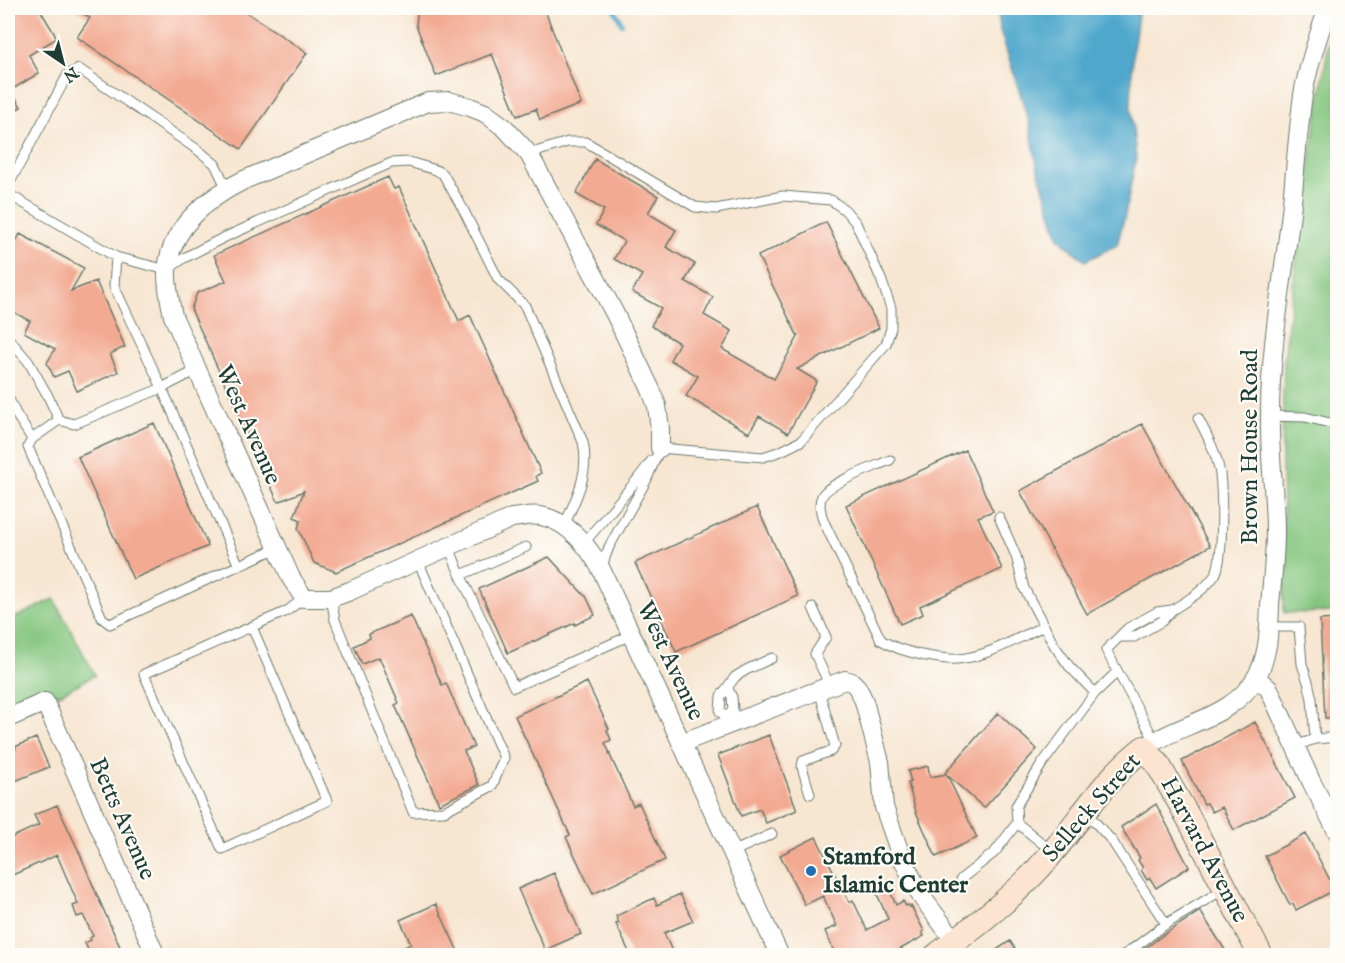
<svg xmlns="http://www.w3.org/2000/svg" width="1345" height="963" viewBox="0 0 1345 963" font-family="'IM FELL English',serif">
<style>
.green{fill:#83c57e;stroke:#518159;stroke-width:1.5}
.water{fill:#4fa8cc;stroke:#377280;stroke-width:1.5}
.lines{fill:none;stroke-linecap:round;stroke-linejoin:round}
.stream{stroke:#4fa8cc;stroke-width:4.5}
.building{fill:#f3aa93}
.lane-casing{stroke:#6b786b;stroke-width:11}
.street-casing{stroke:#6b786b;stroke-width:20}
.secondary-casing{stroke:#6b786b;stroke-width:26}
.lane{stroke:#fff;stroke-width:9}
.street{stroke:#fff;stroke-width:18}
.secondary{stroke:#fde4d1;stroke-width:24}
.poi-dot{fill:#1f6fb2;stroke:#fdfcf7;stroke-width:2}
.labels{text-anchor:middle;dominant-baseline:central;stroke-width:4.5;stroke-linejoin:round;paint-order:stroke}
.street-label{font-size:24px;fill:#1f3d34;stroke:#fdfcf7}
.poi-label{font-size:24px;font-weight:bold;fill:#1f3d34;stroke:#fdfcf7;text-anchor:start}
</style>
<rect width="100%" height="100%" fill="#fdfcf7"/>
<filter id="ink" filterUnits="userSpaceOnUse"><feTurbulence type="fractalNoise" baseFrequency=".0167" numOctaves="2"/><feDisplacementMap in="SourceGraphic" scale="12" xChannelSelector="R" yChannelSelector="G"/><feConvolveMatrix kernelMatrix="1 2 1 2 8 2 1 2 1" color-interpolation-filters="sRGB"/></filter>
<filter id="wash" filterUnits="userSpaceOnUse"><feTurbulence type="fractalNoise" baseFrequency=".008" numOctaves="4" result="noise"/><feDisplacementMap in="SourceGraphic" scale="24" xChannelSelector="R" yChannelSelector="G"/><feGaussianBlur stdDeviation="1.35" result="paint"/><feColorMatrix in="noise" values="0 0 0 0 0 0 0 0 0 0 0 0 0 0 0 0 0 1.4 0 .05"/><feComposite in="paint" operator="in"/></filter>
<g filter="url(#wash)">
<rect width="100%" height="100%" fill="#f7e6d2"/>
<path class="green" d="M1337,24V612L1284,613L1282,453L1284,358L1304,196L1331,27Z
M54,599L95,675L45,702L8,718V621Z"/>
<path class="water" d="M998,8H1139L1133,50L1131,107L1136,159L1125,215L1117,245L1085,261L1059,238L1038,170L1029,122L1000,30Z"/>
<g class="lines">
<path class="stream" d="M614,8L622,24"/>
</g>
<g id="blocks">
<path class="building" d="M8,8H39L57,38L29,55L39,73L11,90L21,107L8,114Z
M74,8H240L307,53L241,149L77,37L90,18Z
M418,8H544L581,104L540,120L536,109L517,116L492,54L436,76L416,25Z
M595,159L658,196L648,213L676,230L666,247L695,264L685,281L713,297L704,315L732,331L722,349L774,379L798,337L758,256L826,222L879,328L797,369L817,381L788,433L759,416L749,433L686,396L698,376L670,360L679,343L651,326L661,308L632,292L642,275L614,259L624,241L596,225L604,210L576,194Z
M388,177L394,189L399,187L459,321L470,315L541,473L536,476L538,481L336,572L314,563L298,528L301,520L294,517L304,491L278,502L191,309L197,293L226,281L214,255Z
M20,234L84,268L71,291L96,281L125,347L110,354L118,372L77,391L68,371L54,377L47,363L55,349L24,332L30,321L8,309V247L12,249Z
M154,423L208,546L133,579L78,457Z
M1142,424L1210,546L1087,614L1020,491Z
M965,450L993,511L978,517L1002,569L920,606L923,614L900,624L846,505Z
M757,507L798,596L676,652L635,563Z
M549,557L585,596H586L595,615L575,625V623L508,653L479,589Z
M411,616L442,685L446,683L474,747L464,751L479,785L439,804L395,705L399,703L379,657L362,664L354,646L370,638L369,634Z
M1338,619V717L1325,718L1320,620Z
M587,682L609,729L607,730L611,740L605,743L610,753H609L633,806L639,803L665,860L593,894L566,837L570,835L515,716Z
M998,713L1037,749L984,808L947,775L977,838L936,857L916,812L908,783L911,782L908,771L928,766L930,777L946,774L945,773Z
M1255,722L1295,798L1234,830L1222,807L1212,812L1207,803L1204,804L1182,761Z
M769,735L797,810L766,823L760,809L741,816L718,755Z
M36,738L49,767L8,784V753L16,749L15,747Z
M1156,804L1189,867L1156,888L1150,878L1147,880L1141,870L1143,868L1138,860L1140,858L1121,827Z
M57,805L80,854L97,895L120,947L102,956H91L85,943L91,940L90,938L93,936L83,915L77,917L73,906L78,904L57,855L8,877V839L39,825L34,815Z
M1306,834L1335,890L1296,910L1293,904L1290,905L1265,856Z
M816,837L849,902L853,900L867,930L888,919L874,887L886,882L896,905L903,901L906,906L908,905L910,907L911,906L924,931L922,932L924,936L888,956H878L875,949L858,956H836L825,931L837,926L823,896L805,905L780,855Z
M554,873L581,934L545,950L518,889Z
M680,894L693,921L664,933L674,956H631L616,924L619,923L616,916L654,898L657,905Z
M436,904L460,956H386L411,944L400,920Z
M1200,911L1229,956H1135L1163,935Z
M1010,941L1020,956H987Z"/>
</g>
</g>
<g filter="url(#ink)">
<use href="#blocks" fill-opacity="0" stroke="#6b786b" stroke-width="1.5"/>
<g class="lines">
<defs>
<path id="lane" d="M529,154L568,142H586L695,207L716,209L783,196L831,200L845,210L856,223L881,279L891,308V328L886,344L801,441L781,451L763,457L660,448
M8,186L68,74L79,69L198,150L215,164L227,189
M8,194L116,257
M8,338L28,361L48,396L59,420L74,424L162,388L197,370
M8,397L16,414L32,439
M1270,416L1305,417L1338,425
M59,420L32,439L28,447L102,618L110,624L277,548
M890,460C875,467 828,483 822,496C818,504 821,512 823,520L881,640C894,648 906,651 921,655C933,657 945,660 957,659C988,657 1017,638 1044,626
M999,517L1016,556L1024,588L1054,645L1069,666L1095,693
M584,543L636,481L652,460
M449,547L459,572L514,687L631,635
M239,566L162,388L114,286L116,257L167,270L184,258L223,238L391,163L409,162L436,170L443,174L463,209L498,279L525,306L583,442C590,474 576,498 564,526
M601,569L609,547L646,481L660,448
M461,575L526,547
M331,598L335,620L413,812L444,811L492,786L504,758L418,561
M813,608L826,637L815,654L830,686
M1172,610C1188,600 1204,591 1215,575C1224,561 1222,492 1220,474C1217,454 1207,435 1198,418
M252,627L327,801L222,849L144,674L287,611L304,598
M1269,627H1299L1302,664L1308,682L1312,699L1315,739
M1120,637H1134L1162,621L1172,610L1157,612L1128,628L1106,650L1155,741
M727,717L733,710L732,697L728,689
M729,724L727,717L720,712L721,696L735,677L746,670L772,658
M1295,746L1315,739L1338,737
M810,794L802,767L803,761L831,751L835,746L819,690
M1085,811L1112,841L1166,924
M1017,823L1016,806L1042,764L1095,693L1117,672
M732,852L772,834
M961,879L995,852L1017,823L1053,852
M1123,956L1166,924L1224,889"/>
<path id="street" d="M660,448V429L657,406L651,390L615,314L529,154L505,128L485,113L470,107L449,101L428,102L244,180C208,198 171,226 167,270C166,285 170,301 173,316L291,578L304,598H331L350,591L512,518C522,517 531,514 541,516C568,521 589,547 601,569L780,956
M1256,677L1269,689L1312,783L1338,833
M8,718L45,702L156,956
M681,743L845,680L852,682L857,687L864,701L880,762L884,807L901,856L921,896L955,941
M1144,748C1181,722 1233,719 1257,676C1269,654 1269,629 1270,605C1272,581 1275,557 1275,533C1275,493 1269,454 1270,415C1270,350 1282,285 1290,221C1295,179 1297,137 1303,95C1308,65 1318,36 1328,8"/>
<path id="secondary" d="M936,956C971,928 1008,902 1038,869C1075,829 1101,781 1144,748L1157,763L1188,817L1261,956"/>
</defs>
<use href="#lane" class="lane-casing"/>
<use href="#street" class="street-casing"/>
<use href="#secondary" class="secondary-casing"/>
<use href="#lane" class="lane"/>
<use href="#street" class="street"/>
<use href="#secondary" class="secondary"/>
</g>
</g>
<circle class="poi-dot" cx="811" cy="871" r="6"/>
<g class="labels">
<g class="street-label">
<text transform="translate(248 425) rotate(66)">West Avenue</text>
<text transform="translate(1250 447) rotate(-90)">Brown House Road</text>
<text transform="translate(670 661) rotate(65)">West Avenue</text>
<text transform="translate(1092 808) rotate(-49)">Selleck Street</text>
<text transform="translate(122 819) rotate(66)">Betts Avenue</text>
<text transform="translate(1204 850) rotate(62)">Harvard Avenue</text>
</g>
<g class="poi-label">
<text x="823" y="857">Stamford<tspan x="823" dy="28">Islamic Center</tspan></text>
</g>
</g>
<rect width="1345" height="963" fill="none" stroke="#fdfcf7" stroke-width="30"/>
<g transform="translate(63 63) rotate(145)" stroke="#fdfcf7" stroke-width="4.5" paint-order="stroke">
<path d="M0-4.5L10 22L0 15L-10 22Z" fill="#1f3d34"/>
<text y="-9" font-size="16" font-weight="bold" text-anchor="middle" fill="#1f3d34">N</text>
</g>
</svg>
